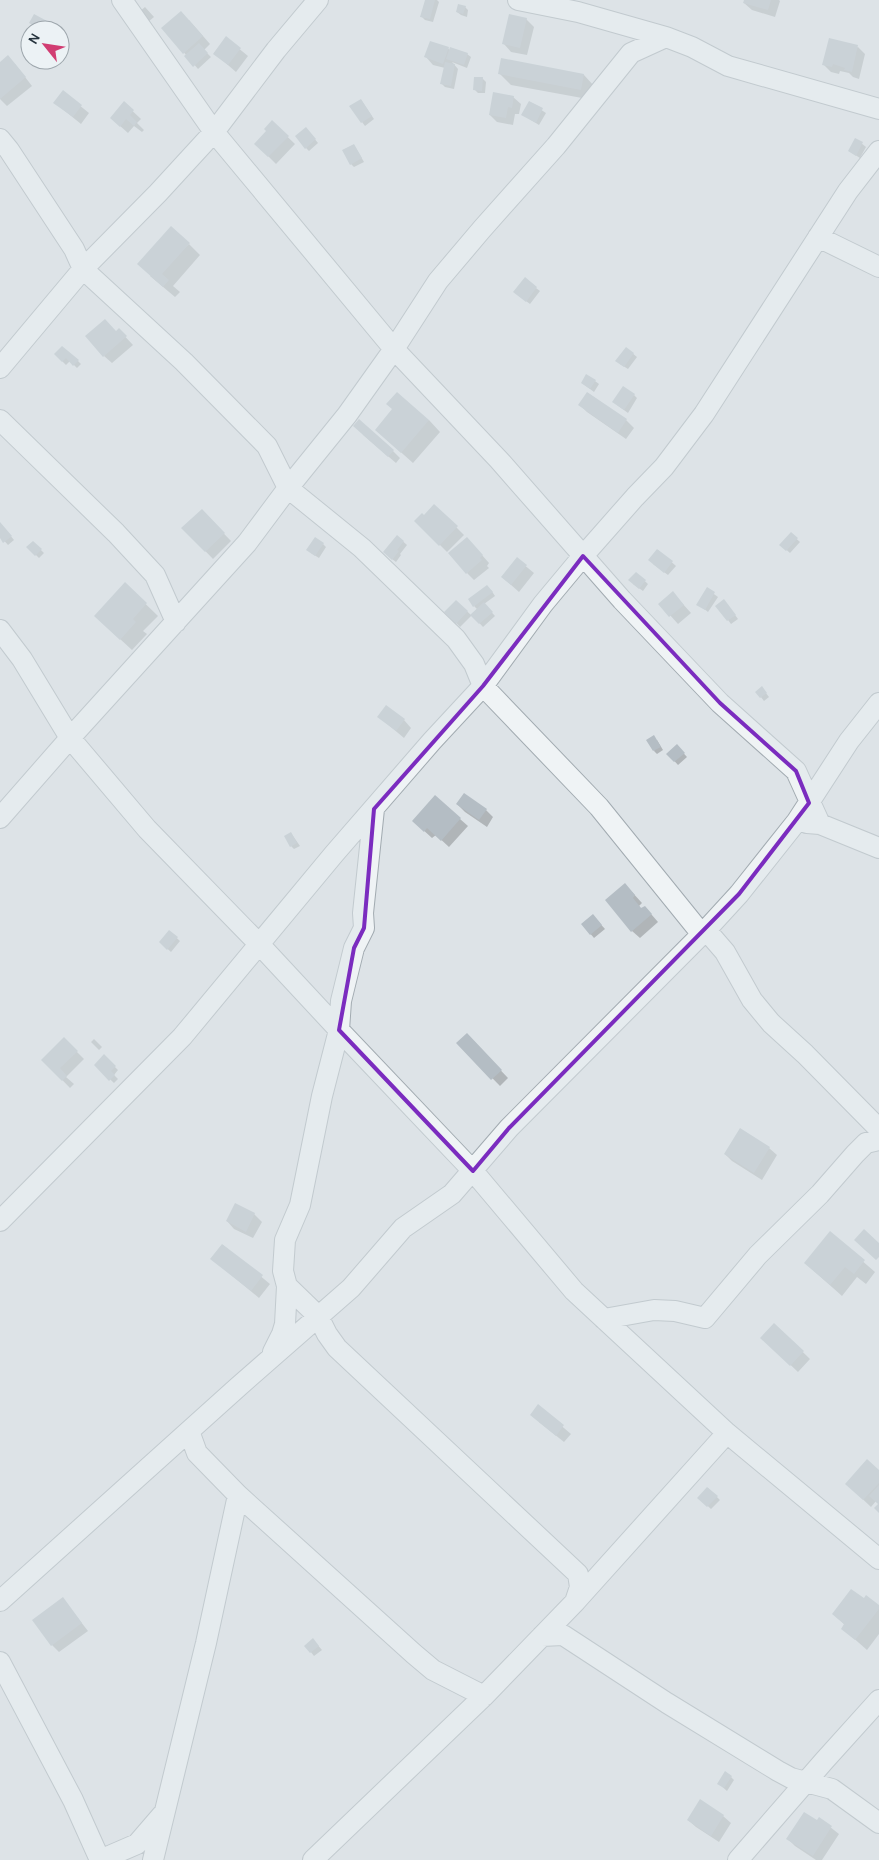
<svg xmlns="http://www.w3.org/2000/svg" width="879" height="1860" viewBox="0 0 879 1860" font-family="Karla,sans-serif">
<style>
.shadow{fill:#0003}
.building{fill:#b4bdc4}
.lines{fill:none;stroke-linecap:round;stroke-linejoin:round}
.street-casing{stroke:#a2abb1;stroke-width:22}
.street{stroke:#eff3f5;stroke-width:20}
.marked{fill:none;stroke:#7b2cbf;stroke-width:4;stroke-linejoin:round}
</style>
<rect width="100%" height="100%" fill="#dde3e7"/>
<path class="shadow" d="M426,0H437L439,2L433,22L425,20L422,17Z
M745,0H779L780,1L775,17L752,10L744,3Z
M145,7L154,17L148,22L139,12Z
M465,7L468,10L467,17L461,15L457,12Z
M526,19L534,27L527,55L511,52L504,44Z
M189,20L210,44L204,50L211,57L198,69L163,28Z
M46,22L49,26L47,30H42L34,26Z
M226,38L248,56L236,72L214,53Z
M858,47L865,54L859,79L853,77L849,73L840,71L839,74L831,72L824,65Z
M448,48L450,51L467,54L471,57L467,68L452,62L458,69L454,89L445,87L442,84L445,68L433,65L426,57Z
M502,60L584,75L595,87L593,100L511,85L499,73Z
M0,63L15,64L32,86L7,106L0,99Z
M482,78L486,82L485,93H478L475,90Z
M63,92L89,113L81,124L55,103Z
M513,97L521,104L519,114H515L513,125L497,122L490,115Z
M361,100L374,119L365,126L362,122Z
M529,102L546,113L539,125L523,115Z
M124,103L141,119L137,123L144,130L142,132L134,126L128,133L119,125Z
M272,122L295,144L276,164L256,144L268,131Z
M309,132L318,143L309,151L306,148Z
M856,139L866,147L860,158L849,151Z
M354,145L364,162L354,167L351,164Z
M189,244L200,255L173,286L180,292L175,297L150,276Z
M536,288L540,291L530,304L518,295Z
M119,330L133,345L112,363L104,356Z
M626,348L637,357L628,369L620,364Z
M55,354L78,361L81,364L77,368L70,361L66,365Z
M595,381L599,384L594,392L582,383Z
M588,393L626,420L634,428L626,439L587,412L580,405Z
M634,395L637,398L628,413L617,405Z
M429,420L440,432L413,463L376,430Z
M362,434L393,451L400,458L396,463Z
M434,505L464,535L447,552L416,521L424,516Z
M202,511L231,541L213,559L183,528Z
M0,523L14,540L8,545L0,536Z
M791,534L800,542L790,553L781,545Z
M398,537L407,545L400,554L401,555L396,562L388,556Z
M33,542L44,553L39,558L28,547Z
M323,544L326,547L319,558L311,553Z
M474,546L489,563L487,566L489,568L474,580L467,573Z
M658,550L676,566L668,575L653,564Z
M517,559L534,573L519,592L502,577Z
M636,573L648,584L643,591L633,584Z
M125,584L158,616L143,631L147,634L132,650L107,627Z
M707,589L718,597L708,612L698,604Z
M491,590L495,596L484,604L495,616L483,627L472,615L460,627L446,612L456,601L471,615L477,609L474,606Z
M673,593L691,613L678,624L660,604Z
M727,604L738,619L731,624L728,620Z
M762,688L769,697L764,701L757,692Z
M379,717L404,720L411,728L404,738Z
M657,740L663,750L657,754L654,751Z
M677,746L687,757L678,765L668,754Z
M435,797L468,826L449,847L436,835L432,838L421,828Z
M457,804L486,810L493,817L487,827L465,812Z
M291,833L300,846L294,849L291,846Z
M632,892L642,903L639,906L642,910L645,907L658,922L640,938L632,931Z
M596,919L605,929L594,938L582,924Z
M169,931L180,941L171,952L160,942Z
M467,1035L508,1078L500,1086L458,1043Z
M64,1039L84,1059L66,1077L74,1084L70,1088L43,1060Z
M94,1039L102,1047L99,1050L91,1042Z
M104,1056L118,1070L114,1075L118,1079L114,1083L95,1065Z
M769,1148L777,1155L762,1180L732,1161L725,1154Z
M254,1214L262,1222L253,1238L234,1229L227,1221Z
M830,1233L875,1272L866,1284L857,1277L842,1296L805,1263Z
M223,1245L270,1284L259,1298L212,1259Z
M774,1324L810,1359L798,1372L762,1338Z
M538,1406L571,1434L564,1442L539,1422Z
M879,1471V1504L876,1501L871,1507L854,1491Z
M708,1488L720,1500L711,1509L699,1498Z
M63,1599L88,1631L59,1652L52,1645Z
M864,1600L879,1607V1634L867,1650L842,1628L845,1625L833,1614Z
M316,1643L322,1650L314,1656L306,1646Z
M731,1777L734,1780L727,1791L719,1784Z
M723,1816L731,1823L719,1842L696,1827L688,1820Z
M820,1819L839,1834L822,1860H816L795,1846L788,1839L818,1822Z"/>
<path class="building" d="M425,0H435L430,19L420,17Z
M744,0H771L768,10L743,3Z
M458,4L466,6L463,14L456,12Z
M181,11L203,36L183,54L161,28Z
M34,14L47,21L42,30L29,23Z
M509,14L527,18L520,48L502,44Z
M226,36L241,48L228,65L213,54Z
M829,38L858,45L852,72L844,70L845,68L833,64L832,67L822,65Z
M430,41L449,47L443,64L424,57Z
M199,43L208,53L193,67L184,56Z
M450,47L468,53L464,65L446,59Z
M8,55L26,77L0,99V62Z
M501,58L584,74L581,90L498,74Z
M445,62L455,64L451,86L440,84Z
M474,77H483L482,91L473,90Z
M63,90L82,105L73,117L53,103Z
M493,92L514,96L512,108L508,107L506,118L489,115Z
M361,99L372,116L361,123L349,106Z
M124,101L134,110L130,115L137,122L134,126L126,119L120,127L110,118Z
M529,101L543,108L536,123L521,115Z
M272,120L289,136L268,157L254,144L266,131L264,129Z
M306,127L316,139L305,149L295,136Z
M855,138L863,142L856,156L848,151Z
M354,144L362,158L350,165L342,150Z
M171,226L190,243L162,274L169,280L163,287L137,264Z
M525,277L537,287L526,302L513,292Z
M105,319L116,331L119,328L127,336L103,357L85,336Z
M62,346L79,360L73,366L66,358L62,362L54,354Z
M626,347L634,353L624,367L615,361Z
M586,374L596,380L590,389L581,383Z
M623,386L635,394L624,410L612,402Z
M397,392L429,420L401,453L375,430L392,409L386,404Z
M587,392L627,419L618,433L578,405Z
M359,419L394,450L388,457L353,426Z
M434,504L458,526L439,546L414,521L422,513L424,515Z
M202,509L225,533L205,552L181,528Z
M0,522L12,536L3,543L0,538Z
M791,532L798,538L786,551L779,545Z
M397,535L404,541L397,550L399,551L392,560L383,552Z
M315,537L324,543L315,556L306,550Z
M467,537L483,555L480,558L482,560L466,574L448,553Z
M33,541L42,549L35,556L26,547Z
M657,549L673,561L664,573L648,560Z
M517,557L527,565L511,585L501,577Z
M636,572L646,580L639,589L628,580Z
M125,582L147,603L133,619L136,622L120,640L94,616Z
M487,585L493,592L473,607L468,599Z
M707,587L715,592L705,610L696,605Z
M673,591L684,605L669,617L658,604Z
M724,599L736,615L727,621L715,606Z
M456,600L468,611L456,624L444,612Z
M484,602L493,612L479,624L470,615Z
M762,686L767,693L760,698L755,692Z
M386,705L405,719L396,731L377,717Z
M654,735L661,747L653,751L646,740Z
M677,744L685,753L674,762L666,754Z
M464,793L487,809L479,820L456,804Z
M435,795L461,818L441,841L427,828L424,832L412,821Z
M291,832L297,843L290,847L284,836Z
M625,883L635,895L633,898L641,908L645,906L652,914L631,932L605,900Z
M593,914L602,925L590,935L581,924Z
M169,930L178,937L167,950L159,942Z
M467,1033L502,1070L491,1080L456,1043Z
M64,1037L78,1051L60,1068L67,1076L62,1081L41,1060Z
M104,1054L116,1066L111,1071L115,1075L109,1081L94,1065Z
M740,1128L770,1147L754,1173L724,1154Z
M235,1203L255,1213L246,1232L226,1221Z
M864,1229L879,1243V1257L876,1260L854,1240Z
M830,1231L865,1260L854,1274L845,1267L830,1285L804,1263Z
M222,1244L263,1275L251,1291L210,1259Z
M774,1323L804,1351L790,1366L760,1338Z
M538,1404L564,1425L556,1436L530,1415Z
M867,1459L879,1470V1483L863,1500L845,1484Z
M879,1485V1513L874,1508L878,1504L869,1496Z
M707,1487L718,1496L707,1507L697,1498Z
M851,1589L864,1598L866,1595L879,1605V1609L855,1640L841,1629L844,1624L832,1614Z
M63,1597L82,1623L51,1646L32,1620Z
M313,1638L319,1646L310,1653L304,1646Z
M725,1771L732,1776L724,1788L717,1784Z
M700,1799L724,1815L711,1836L687,1820Z
M804,1812L817,1820L819,1817L832,1826L813,1856L786,1839Z"/>
<g class="lines">
<defs>
<path id="street" d="M122,0L214,132L394,349L499,460L622,600L720,703L796,771L820,824
M518,0L578,12L666,37L692,47L728,66L879,109
M0,139L9,150L74,249L83,269L184,362L267,446L288,488L362,548L456,639L474,664L483,686L599,807L696,927L706,930L725,952L752,1000L771,1023L805,1054L879,1129
M818,237L879,267
M0,368L83,269L158,193L214,132L276,50L318,0
M0,420L116,533L155,575L176,622
M0,630L22,659L70,738L147,829L260,945L339,1030L473,1171L574,1291L727,1433L879,1559
M0,818L70,738L247,543L288,488L347,415L394,349L438,281L482,229L556,146L631,53L666,37
M807,823L820,824L879,848
M0,1221L182,1037L334,854L432,741L483,686L543,604L583,556L635,497L664,467L704,414L848,191L879,151
M287,1286L318,1316L327,1334L337,1348L578,1574L580,1587L575,1602
M604,1319L654,1310L675,1311L705,1318L758,1255L820,1194L855,1154L866,1143L879,1140
M273,1352L282,1334L285,1324L287,1286L283,1271L285,1240L300,1205L322,1096L339,1030L341,1001L354,948L364,928L363,913L374,809
M189,1431L197,1453L238,1495L414,1654L433,1670L484,1696
M0,1601L238,1387L351,1288L403,1228L452,1194L509,1128L706,930L739,894L797,821L849,741L879,703
M542,1636L563,1635L667,1703L778,1771L791,1778L832,1789L879,1823
M0,1662L73,1800L100,1860
M100,1860L137,1844L162,1815
M153,1860L206,1643L238,1495
M313,1860L484,1696L575,1602L727,1433
M738,1860L824,1761L879,1700"/>
</defs>
<use href="#street" class="street-casing"/>
<use href="#street" class="street"/>
</g>
<path d="M0 0H879V1860H0ZM583,556L720,703L796,771L809,803L739,894L509,1128L473,1171L339,1030L354,948L364,928L374,809L483,686Z" fill="#dde3e7" fill-opacity=".55" fill-rule="evenodd"/>
<path class="marked" d="M583,556L720,703L796,771L809,803L739,894L509,1128L473,1171L339,1030L354,948L364,928L374,809L483,686Z"/>
<g transform="translate(45 45) rotate(300)"><circle r="24" fill="#ecf2f5" stroke="#9da6ac"/>
<path d="M0-4L9 19L0 12L-9 19Z" fill="#d13d72"/>
<text y="-8" font-size="14" font-weight="bold" text-anchor="middle" fill="#26343e">N</text>
</g>
</svg>
